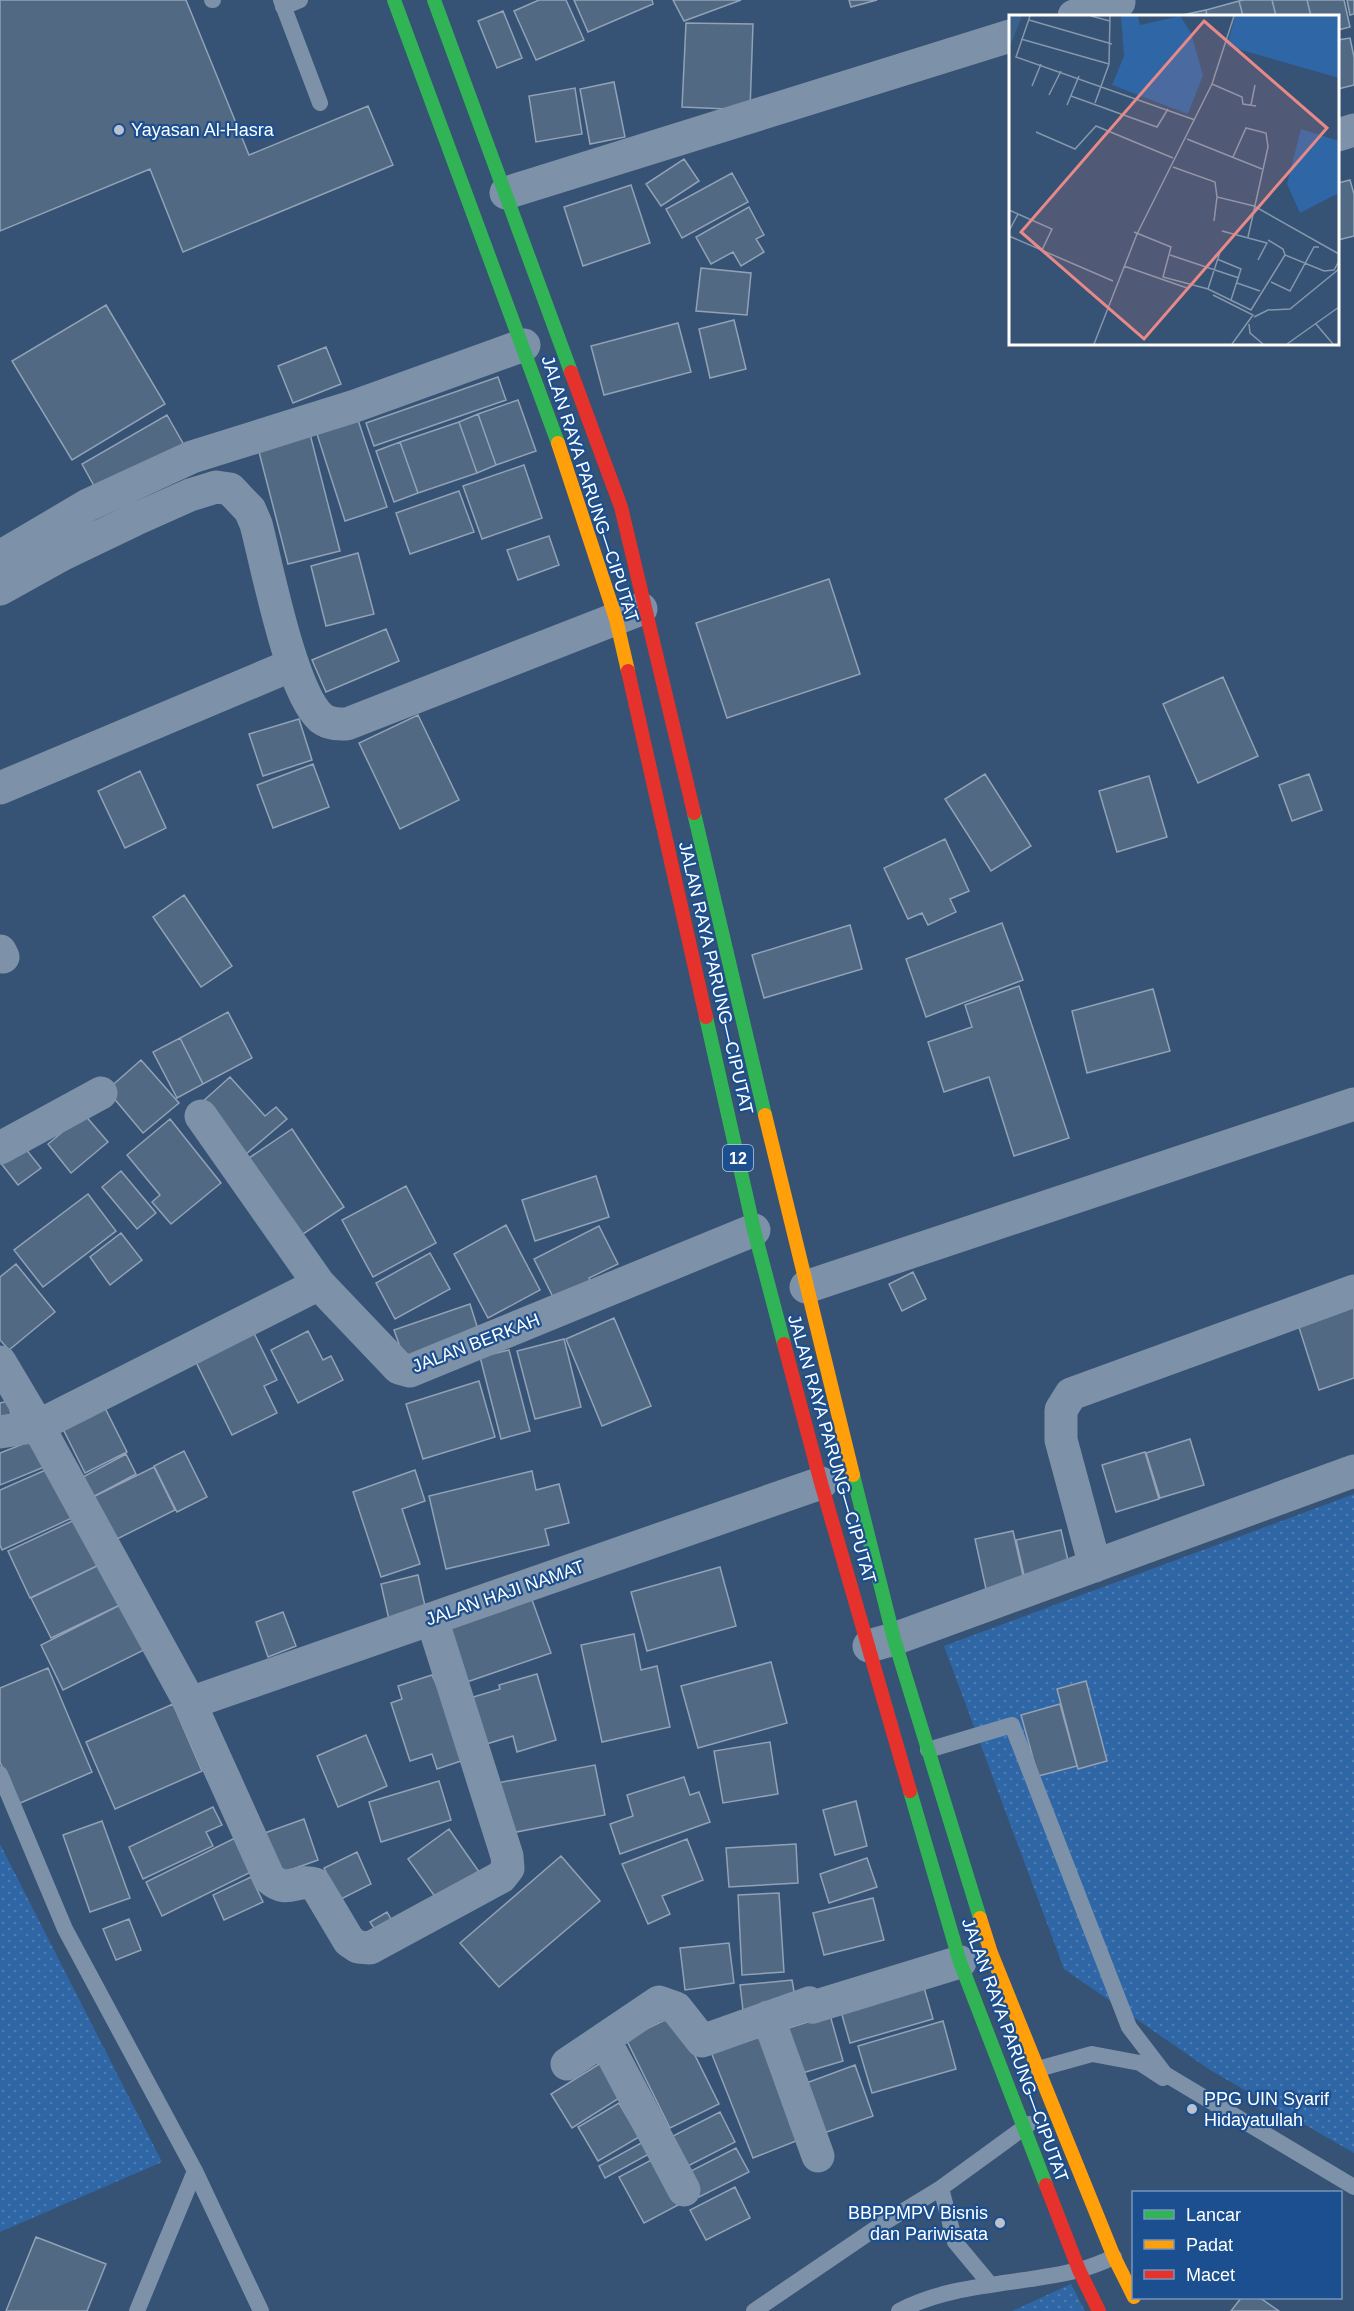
<svg xmlns="http://www.w3.org/2000/svg" width="1354" height="2311" viewBox="0 0 1354 2311" font-family="Arial,sans-serif">
<style>
.grass{fill:url(#grass-dots)}
.building{fill:#526984;stroke:#92a2b6;stroke-width:1.5}
.lines{fill:none;stroke-linecap:round;stroke-linejoin:round}
.lane{stroke:#7d92a8;stroke-width:16}
.street{stroke:#7d92a8;stroke-width:33}
.fast{stroke:#30b455;stroke-width:14}
.slow{stroke:#ff9f0a;stroke-width:14}
.jam{stroke:#e5322d;stroke-width:14}
.poi-dot{fill:#b9c2ce;stroke:#1b4f8f;stroke-width:2}
.labels{text-anchor:middle;dominant-baseline:central;stroke-width:4.5;stroke-linejoin:round;paint-order:stroke}
.shield{fill:#1b4f8f;stroke:#bbcadd;stroke-width:1.5}
.shield-label{font-size:16px;font-weight:bold;fill:#fff}
.poi-label{font-size:18px;fill:#fff;stroke:#1b4f8f;text-anchor:start}
.street-label{font-size:18px;fill:#fff;stroke:#1b4f8f}
.inset-road{fill:none;stroke:#8697ac;stroke-width:1.5}
.view{fill:#e88989;fill-opacity:0.15;stroke:#e88989;stroke-width:3}
.inset-edge{fill:none;stroke:#fff;stroke-width:3}
</style>
<defs>
<pattern id="grass-dots" width="8" height="8" patternUnits="userSpaceOnUse" patternTransform="scale(1.5)"><rect width="8" height="8" fill="#2f66a5"/><path d="M2 2h.1M6 6h.1" fill="none" stroke="#4e7db2" stroke-width="1.8" stroke-linecap="round"/></pattern>
</defs>
<rect width="100%" height="100%" fill="#365274"/>
<path class="grass" d="M1354,1494V2153L1210,2070L1064,1969L944,1646Z
M0,1844L162,2162L0,2232Z
M1071,2284L1085,2311H1012Z"/>
<path class="building" d="M0,0H186L249,155L368,106L393,165L183,252L150,169L0,231Z
M539,0H566L584,40L536,60L514,11Z
M574,0H652L653,4L588,32Z
M673,0H741L684,21Z
M849,0H877L851,7Z
M1244,0H1272L1276,16H1243L1239,1Z
M1272,0H1307L1311,16H1276Z
M1307,0H1344L1350,27L1338,30V16H1311Z
M1347,0H1354V14L1350,15Z
M1239,1L1243,16H1207L1206,10Z
M1206,10L1207,16H1178Z
M503,11L522,58L497,68L478,21Z
M686,23L753,24L750,110L682,107Z
M1350,38L1354,57V85L1338,89V40Z
M614,82L625,137L590,144L580,89Z
M575,88L582,134L536,142L529,96Z
M684,159L699,181L661,206L646,184Z
M732,173L748,202L682,238L666,209Z
M1350,180L1354,194V236L1338,240V183Z
M631,185L650,243L583,266L564,207Z
M749,207L764,235L756,239L764,252L741,266L733,252L711,264L696,237Z
M701,268L751,273L747,315L696,311Z
M106,305L165,404L72,460L12,361Z
M734,320L746,369L710,378L699,329Z
M678,323L691,372L604,395L591,346Z
M326,347L341,384L293,403L278,366Z
M498,377L506,400L374,446L366,423Z
M518,400L536,451L496,465L478,414Z
M478,414L496,465L477,473L459,422Z
M167,415L184,445L99,495L82,464Z
M357,417L387,507L345,521L316,431Z
M459,422L477,473L418,493L400,442Z
M310,434L340,551L288,564L258,448Z
M400,442L418,493L394,502L376,451Z
M524,465L542,518L482,539L463,486Z
M459,491L474,532L410,554L396,513Z
M549,536L559,565L518,580L507,550Z
M358,553L374,614L326,626L311,566Z
M829,579L860,674L727,718L696,623Z
M386,629L399,661L326,692L312,660Z
M1223,677L1258,756L1198,783L1163,704Z
M418,715L459,800L400,829L359,743Z
M299,719L312,760L263,776L249,734Z
M313,764L329,807L273,828L257,785Z
M140,771L166,828L125,848L98,791Z
M985,774L1031,846L991,871L945,799Z
M1309,774L1322,810L1292,821L1279,785Z
M1149,776L1167,837L1117,852L1099,791Z
M945,839L969,891L950,899L956,912L928,925L922,913L908,919L884,868Z
M184,895L232,966L201,987L153,917Z
M1002,923L1023,980L926,1017L906,959Z
M850,925L862,969L764,998L752,955Z
M1019,986L1069,1138L1014,1156L989,1077L944,1092L928,1042L972,1027L965,1005Z
M1153,989L1170,1051L1087,1073L1072,1011Z
M228,1012L252,1058L203,1084L180,1038Z
M180,1038L203,1084L177,1098L153,1052Z
M141,1060L179,1103L143,1133L107,1090Z
M230,1077L265,1116L276,1107L287,1119L246,1154L201,1103Z
M84,1114L108,1142L71,1173L48,1144Z
M170,1119L221,1183L171,1224L152,1202L160,1195L127,1155Z
M292,1129L344,1207L294,1240L243,1162Z
M21,1143L41,1168L18,1185L0,1162Z
M121,1171L156,1213L137,1229L102,1187Z
M596,1176L609,1217L535,1241L522,1200Z
M406,1186L436,1243L373,1277L342,1220Z
M88,1194L116,1231L43,1287L14,1250Z
M506,1225L540,1290L488,1318L454,1254Z
M599,1226L618,1264L589,1278L594,1289L558,1307L534,1259Z
M121,1233L142,1260L110,1285L90,1257Z
M430,1253L450,1289L395,1319L376,1283Z
M16,1264L55,1312L9,1350L0,1340V1277Z
M913,1272L926,1299L902,1311L889,1284Z
M1354,1299V1378L1319,1390L1296,1318Z
M470,1304L481,1339L406,1364L394,1330Z
M614,1318L651,1406L602,1426L566,1339Z
M250,1325L277,1380L264,1386L277,1413L232,1435L192,1354Z
M308,1331L323,1360L331,1356L343,1380L298,1403L271,1350Z
M564,1339L581,1407L535,1419L517,1351Z
M509,1350L530,1431L501,1439L480,1357Z
M479,1381L495,1437L423,1459L406,1404Z
M100,1398L127,1452L85,1473L58,1419Z
M8,1401L13,1423L0,1426V1403Z
M38,1438L49,1465L0,1485V1453Z
M1190,1439L1204,1485L1160,1498L1146,1453Z
M184,1451L207,1497L177,1512L154,1466Z
M1145,1452L1159,1499L1116,1512L1102,1465Z
M126,1454L136,1474L91,1498L81,1478Z
M154,1467L175,1510L115,1540L93,1497Z
M50,1468L72,1518L2,1550L0,1545V1490Z
M415,1470L425,1501L402,1509L420,1564L381,1577L353,1492Z
M532,1471L536,1490L559,1484L569,1523L545,1529L549,1545L446,1569L429,1496Z
M83,1516L105,1562L30,1598L8,1551Z
M1061,1530L1069,1565L1024,1575L1016,1540Z
M1013,1531L1024,1580L986,1589L975,1539Z
M103,1563L122,1604L51,1638L31,1598Z
M720,1567L736,1626L647,1651L631,1592Z
M418,1575L427,1615L390,1624L381,1584Z
M531,1597L551,1653L461,1684L442,1629Z
M122,1604L144,1650L63,1690L41,1645Z
M283,1612L296,1646L268,1657L256,1622Z
M634,1634L641,1670L657,1666L670,1727L602,1742L581,1645Z
M771,1662L787,1723L698,1748L681,1686Z
M48,1668L92,1772L18,1804L0,1762V1688Z
M537,1674L556,1740L517,1752L513,1736L483,1745L470,1698L500,1689L499,1685Z
M432,1675L470,1758L437,1769L432,1754L410,1761L391,1703L402,1699L398,1686Z
M1086,1681L1107,1761L1078,1769L1057,1689Z
M173,1704L202,1771L115,1809L86,1742Z
M1060,1704L1077,1766L1038,1776L1021,1715Z
M366,1735L387,1786L338,1807L317,1756Z
M770,1742L778,1794L723,1803L714,1751Z
M595,1765L605,1815L506,1834L497,1783Z
M684,1777L690,1795L699,1792L710,1822L620,1854L610,1824L633,1816L627,1795Z
M439,1781L451,1820L381,1842L369,1802Z
M856,1801L867,1846L835,1855L823,1810Z
M213,1807L222,1825L206,1832L213,1846L143,1879L129,1847Z
M304,1819L318,1860L276,1875L262,1834Z
M102,1821L130,1898L90,1912L63,1835Z
M449,1829L482,1876L441,1905L408,1859Z
M235,1838L251,1872L162,1916L146,1882Z
M687,1839L703,1880L662,1896L670,1914L648,1924L622,1864Z
M796,1844L798,1883L729,1887L726,1848Z
M357,1852L371,1884L339,1900L324,1868Z
M561,1856L600,1901L499,1987L460,1943Z
M867,1858L877,1887L829,1903L820,1874Z
M251,1877L263,1902L224,1920L213,1895Z
M779,1893L784,1972L742,1975L738,1895Z
M873,1898L884,1940L824,1955L813,1913Z
M387,1912L395,1926L379,1936L370,1922Z
M129,1919L141,1950L116,1960L103,1929Z
M729,1943L734,1983L685,1990L680,1948Z
M792,1980L796,2003L744,2019L740,1985Z
M923,1984L933,2019L850,2043L840,2008Z
M675,2015L719,2104L670,2128L626,2039Z
M830,2015L843,2061L792,2076L779,2031Z
M943,2021L956,2069L872,2093L858,2046Z
M764,2031L806,2137L753,2158L711,2052Z
M604,2061L624,2095L572,2128L551,2094Z
M855,2065L873,2116L818,2135L801,2085Z
M619,2103L639,2137L598,2161L578,2127Z
M720,2112L735,2142L684,2168L669,2138Z
M643,2142L649,2154L605,2178L599,2166Z
M736,2148L749,2172L699,2197L687,2173Z
M657,2157L682,2203L644,2223L619,2177Z
M735,2187L750,2218L706,2240L690,2210Z
M36,2237L106,2264L87,2311H6Z
M1241,2298H1260L1279,2311H1231Z"/>
<g class="lines">
<path class="lane" d="M212,0H213
M281,0L320,103
M283,7L300,0
M928,1750L1012,1725L1129,2027L1165,2074L1354,2187
M0,1774L65,1929L195,2171L261,2311
M1038,2069L1092,2054L1140,2063L1163,2078
M941,2188L955,2242L990,2284
M137,2311L195,2171
M754,2311L882,2224L941,2188L1029,2124
M899,2311C954,2282 1020,2285 1079,2270C1091,2267 1103,2262 1114,2257"/>
<path class="street" d="M1074,16L1119,2L1118,0
M1338,135L1354,130
M506,193L1010,36
M0,557L88,505L192,457L355,406L524,345
M0,589L63,554L134,520L190,495L216,487L230,489L250,510L256,524C267,566 291,692 321,718C329,724 337,724 347,724L641,609
M0,788L292,665
M0,951L3,957
M201,1116L319,1284
M0,1148L101,1093
M806,1287L1354,1104
M0,1362L38,1426L190,1703L269,1878C288,1895 296,1878 315,1884L349,1941L358,1947L370,1948L501,1877L508,1868L507,1856L432,1619
M0,1432L38,1426L319,1284L399,1368L410,1371L754,1230
M1095,1566L1061,1440V1410L1071,1394L1354,1291
M869,1646L894,1639L1354,1471
M190,1703L821,1483
M768,2017L818,2156
M604,2039L684,2190
M567,2064L659,2002L676,2008L702,2041L809,2003L813,2007L960,1962"/>
<path class="fast" d="M394,0L558,443
M434,0L571,372
M694,813L765,1115
M706,1017L754,1230L784,1344
M853,1475L894,1639L980,1918
M910,1791L960,1962L1046,2185"/>
<path class="slow" d="M558,443L616,619L628,671
M765,1115L853,1475
M980,1918L991,1953L1114,2257L1134,2297"/>
<path class="jam" d="M571,372L621,507L694,813
M628,671L706,1017
M784,1344L821,1483L910,1791
M1046,2185L1079,2270L1099,2311"/>
</g>
<g class="poi-dot">
<circle cx="119" cy="130" r="6"/>
<circle cx="1192" cy="2109" r="6"/>
<circle cx="1000" cy="2223" r="6"/>
</g>
<g class="labels">
<rect class="shield" x="723" y="1145" width="30" height="26" rx="4.5"/>
<g class="shield-label">
<text x="738" y="1158">12</text>
</g>
<g class="poi-label">
<text x="131" y="130">Yayasan Al-Hasra</text>
<text x="1204" y="2099">PPG UIN Syarif<tspan x="1204" dy="21">Hidayatullah</tspan></text>
<text x="988" y="2213" text-anchor="end">BBPPMPV Bisnis<tspan x="988" dy="21">dan Pariwisata</tspan></text>
</g>
<g class="street-label">
<text transform="translate(590 489) rotate(72)">JALAN RAYA PARUNG—CIPUTAT</text>
<text transform="translate(716 978) rotate(77)">JALAN RAYA PARUNG—CIPUTAT</text>
<text transform="translate(476 1343) rotate(-21)">JALAN BERKAH</text>
<text transform="translate(832 1449) rotate(74)">JALAN RAYA PARUNG—CIPUTAT</text>
<text transform="translate(505 1593) rotate(-19)">JALAN HAJI NAMAT</text>
<text transform="translate(1015 2050) rotate(70)">JALAN RAYA PARUNG—CIPUTAT</text>
</g>
</g>
<g transform="translate(1009 15)">
<rect width="330" height="330" fill="#365274"/>
<path d="M112,1H129L131,10L171,1L182,18L194,60L179,99L103,70L115,41ZM226,1H330V63L218,31ZM292,114L330,126V178L291,198L278,169Z" fill="#2f66a5"/>
<path d="M0,1H13L0,34Z" fill="#3b618d"/>
<path class="inset-road" d="M21,1L7,42L186,105M82,1L101,6M20,5L103,29M12,24L100,49M203,69L233,82L234,89L247,91M23,71L32,49M40,80L52,56M62,81L148,112L159,94M86,88L100,49L101,1M58,90L70,61M242,90L246,70M27,117L66,134L87,111L164,143M178,124L253,154M224,142L237,113L257,118L259,132L239,222M164,152L206,167L208,182L245,191L330,239M0,195L43,214L33,235M205,206L208,182M0,216L9,199M213,216L258,228L249,245M125,217L162,232L154,262L199,274L242,295L276,240M0,221L104,266M259,225L274,234L276,240L315,256L325,255L330,246M161,240L230,263M208,244L232,254L222,285M115,251L178,273M262,267L281,276L305,232H310M228,268L251,276M199,274L211,237M204,280L244,300L223,329M245,302L259,295L281,294L330,254M240,309L241,318L254,329M307,309L324,329M85,329L128,219L203,69L225,1M278,329L330,292"/>
<path class="view" d="M195,6L318,113L135,324L12,217Z"/>
<rect width="330" height="330" class="inset-edge"/>
</g>
<rect x="1132" y="2191" width="210" height="108" fill="#1b4f8f" stroke="#7695bc" stroke-width="1.5"/>
<rect x="1144" y="2210" width="30" height="9" fill="#30b455" stroke="#7695bc" stroke-width="1.5"/>
<text x="1186" y="2221" font-size="18" fill="#ffffff">Lancar</text>
<rect x="1144" y="2240" width="30" height="9" fill="#ff9f0a" stroke="#7695bc" stroke-width="1.5"/>
<text x="1186" y="2251" font-size="18" fill="#ffffff">Padat</text>
<rect x="1144" y="2270" width="30" height="9" fill="#e5322d" stroke="#7695bc" stroke-width="1.5"/>
<text x="1186" y="2281" font-size="18" fill="#ffffff">Macet</text>
</svg>
